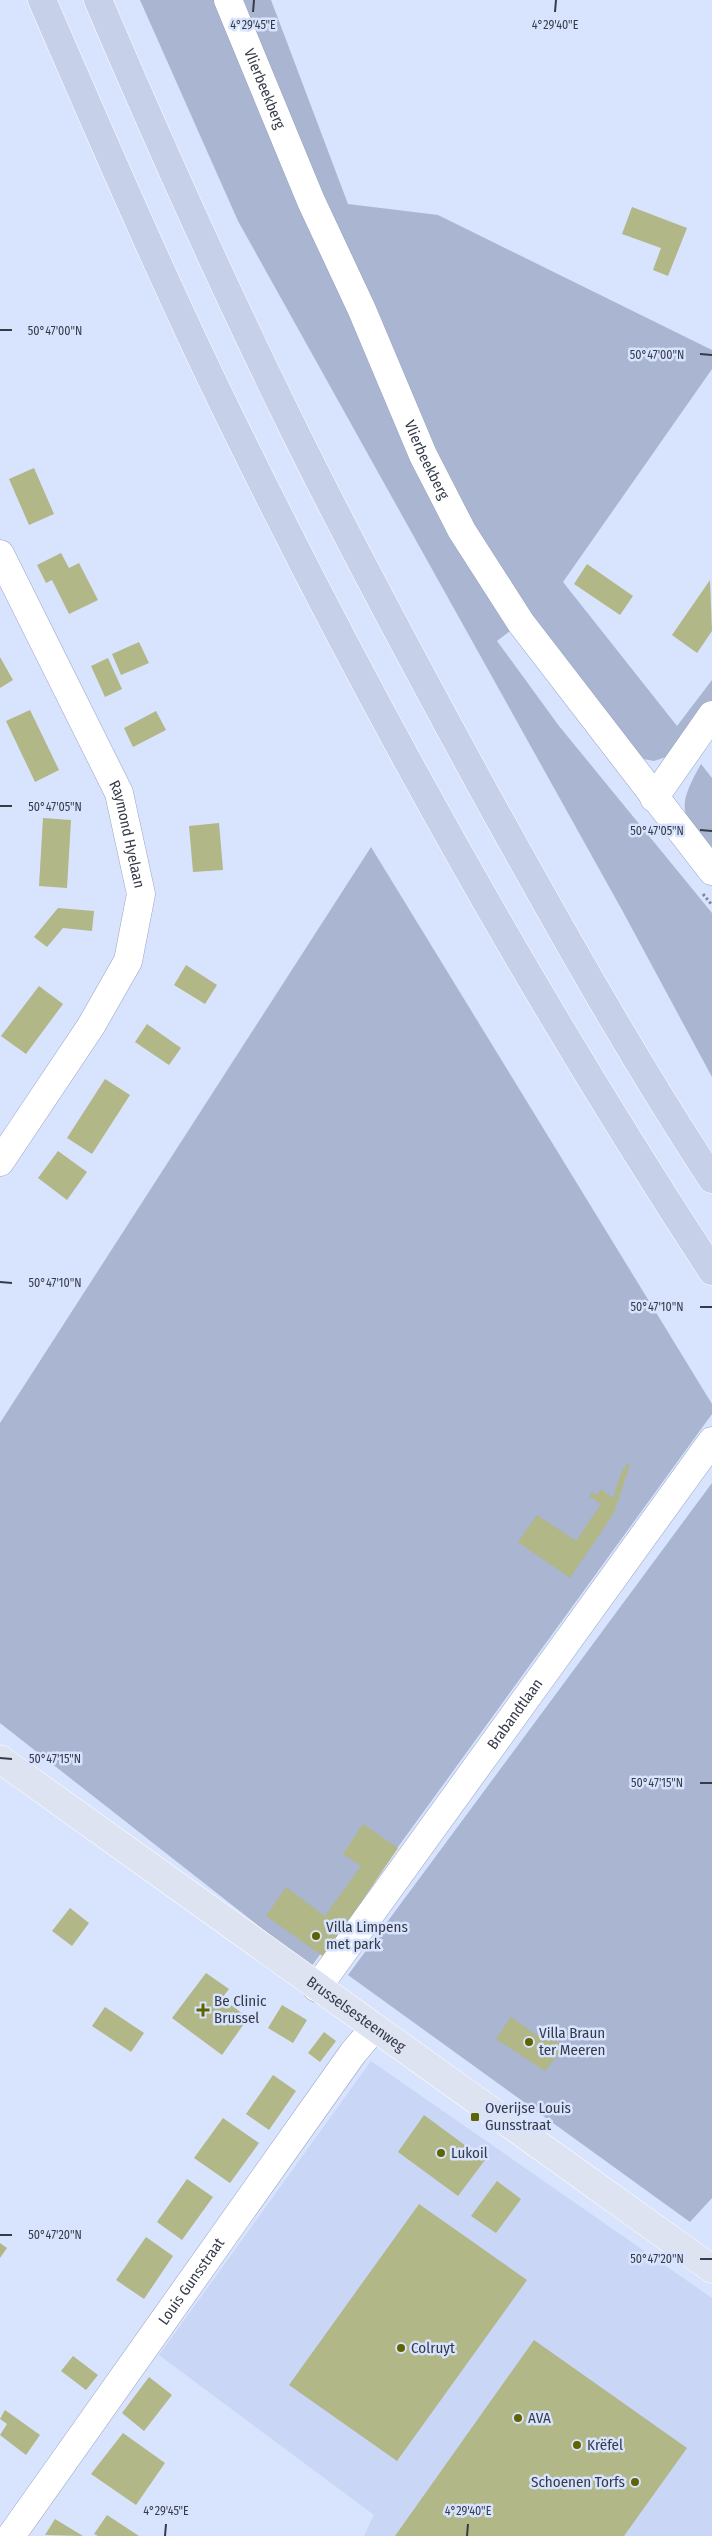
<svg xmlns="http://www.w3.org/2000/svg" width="712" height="2536" viewBox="0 0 712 2536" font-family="'Fira Sans Condensed',sans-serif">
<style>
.built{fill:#c9d6f6}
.green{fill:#a9b5d1}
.building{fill:#b1b786}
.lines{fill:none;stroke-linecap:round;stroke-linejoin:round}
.minor-casing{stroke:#96a3c2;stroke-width:29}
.major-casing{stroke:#fff;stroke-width:29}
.highway-casing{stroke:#fff;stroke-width:29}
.path{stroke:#81889c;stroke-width:3;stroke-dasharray:2.5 2.5;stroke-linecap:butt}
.minor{stroke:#fff;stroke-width:28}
.major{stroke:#dde3f1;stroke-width:28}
.highway{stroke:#c6d0e8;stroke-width:28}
.ticks{fill:none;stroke:#363b48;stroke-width:2}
.poi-dot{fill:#5f6400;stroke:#d8e3fe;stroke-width:2}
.labels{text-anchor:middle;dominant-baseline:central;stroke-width:5;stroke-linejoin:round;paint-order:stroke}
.street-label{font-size:15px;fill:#363b48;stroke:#d8e3fe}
.poi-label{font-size:15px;fill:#363b48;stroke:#d8e3fe;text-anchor:start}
.ticks-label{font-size:12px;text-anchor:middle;fill:#363b48;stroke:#d8e3fe;stroke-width:5;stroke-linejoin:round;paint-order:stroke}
</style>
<rect width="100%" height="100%" fill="#d8e3fe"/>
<path class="built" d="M371,2061L712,2298V2536H364L374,2515L159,2355Z"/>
<path class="green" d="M140,0H271L348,204L438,215L712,350V369L563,582L677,726L712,680V701L675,754L654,761L638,758L619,738L532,614L497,641L559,726L712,913V1077L622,910L238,221Z
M701,764L712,778V853C681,814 675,810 701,764Z
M371,847L712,1404V1414L311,1967L0,1723V1423Z
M712,1483V2198L690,2222L348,1975Z"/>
<path class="building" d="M632,207L687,228L668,276L653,270L661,248L622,234Z
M34,468L54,514L29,525L9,479Z
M61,553L69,568L79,563L98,600L69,614L52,580L46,583L37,565Z
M587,564L633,596L620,615L574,584Z
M710,580L712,631L697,653L672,635Z
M139,642L149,663L121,675L112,654Z
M0,657L13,680L0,688Z
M108,658L122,689L105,697L91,666Z
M30,710L59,770L35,782L6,721Z
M156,711L166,730L133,747L124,728Z
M43,818L71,820L67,888L39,886Z
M219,823L223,870L193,872L189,826Z
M58,908L94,911L92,931L63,928L47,947L34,937Z
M186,965L217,985L205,1004L174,985Z
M39,986L63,1004L26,1054L1,1036Z
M147,1024L181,1048L169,1065L135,1042Z
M105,1079L130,1095L92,1154L67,1138Z
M58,1151L87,1172L67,1200L38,1178Z
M627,1464H630L614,1513L570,1578L518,1542L537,1515L576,1541L601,1504L589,1496L592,1492L597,1495L601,1489L613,1498L621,1473Z
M363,1824L398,1848L324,1957L266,1916L286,1887L325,1916L361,1866L343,1854Z
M70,1908L89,1923L72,1946L52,1931Z
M206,1973L229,1989L222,1998L248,2018L222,2055L172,2018Z
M282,2005L307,2020L293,2043L268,2028Z
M105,2007L144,2033L131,2052L92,2026Z
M511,2017L541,2038L545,2033L564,2047L545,2071L496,2039Z
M324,2032L336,2041L320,2062L308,2053Z
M273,2075L296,2091L269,2130L246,2114Z
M424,2115L485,2160L458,2196L398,2152Z
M223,2118L259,2143L230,2183L194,2158Z
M187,2179L213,2197L182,2240L157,2222Z
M497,2181L521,2199L496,2233L471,2216Z
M419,2204L527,2280L397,2461L289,2385Z
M146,2237L173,2256L144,2299L116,2280Z
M0,2243L7,2248L0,2258Z
M534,2340L687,2448L624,2536H395Z
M73,2356L98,2375L86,2390L61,2371Z
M149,2377L172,2395L144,2431L122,2413Z
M5,2410L40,2435L26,2455L0,2435L7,2424L0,2419Z
M123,2433L165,2463L136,2505L91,2474Z
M107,2515L139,2536H98L94,2534Z
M55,2519L83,2536L45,2535Z"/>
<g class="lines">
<defs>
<g id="minor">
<path id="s1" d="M228,0L311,201L362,310L423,455L462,531L521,623L712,871"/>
<path id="s2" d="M0,554L119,793L141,894L128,961L91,1026L0,1162"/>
<path d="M654,798L712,715"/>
<path id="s3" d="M317,1988L712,1441"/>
<path id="s4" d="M11,2536L353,2053L374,2028"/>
</g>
<g id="major">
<path id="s5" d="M0,1759L712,2269"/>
</g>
<path id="highway" d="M42,0C108,152 174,306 248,454C387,735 541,1009 712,1271
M98,0C159,143 223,286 292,426C353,550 419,672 485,793C557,923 630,1054 712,1179"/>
</defs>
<use href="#minor" class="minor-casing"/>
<use href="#major" class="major-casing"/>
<use href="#highway" class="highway-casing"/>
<path class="path" d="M703,894L712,905"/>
<use href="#minor" class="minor"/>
<use href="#major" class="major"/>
<use href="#highway" class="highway"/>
</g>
<path class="ticks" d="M253,12L254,0M555,12L556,0M0,330H12M700,354L712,355M0,806H12M700,830L712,831M0,1282L12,1283M700,1307H712M0,1758L12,1759M700,1783H712M0,2235H12M700,2259H712M165,2536L166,2524M467,2536L468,2524"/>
<g class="poi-dot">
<circle cx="316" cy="1936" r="5"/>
<path d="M200.5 2002.5h5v5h5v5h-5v5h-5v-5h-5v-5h5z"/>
<circle cx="529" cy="2042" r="5"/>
<rect x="470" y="2112" width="10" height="10" rx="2.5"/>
<circle cx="441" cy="2153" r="5"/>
<circle cx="401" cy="2348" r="5"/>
<circle cx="518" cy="2418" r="5"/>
<circle cx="577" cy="2445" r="5"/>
<circle cx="635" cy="2482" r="5"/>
</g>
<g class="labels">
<g class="street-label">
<text stroke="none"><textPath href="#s1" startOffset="96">Vlierbeekberg</textPath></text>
<text stroke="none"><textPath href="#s1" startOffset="501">Vlierbeekberg</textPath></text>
<text stroke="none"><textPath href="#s2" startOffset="309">Raymond Hyelaan</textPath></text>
<text stroke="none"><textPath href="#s3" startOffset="338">Brabandtlaan</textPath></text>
<text stroke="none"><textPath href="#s5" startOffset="438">Brusselsesteenweg</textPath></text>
<text stroke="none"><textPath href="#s4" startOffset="312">Louis Gunsstraat</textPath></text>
</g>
<g class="poi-label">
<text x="326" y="1927">Villa Limpens<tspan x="326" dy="17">met park</tspan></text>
<text x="214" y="2001">Be Clinic<tspan x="214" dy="17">Brussel</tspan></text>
<text x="539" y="2033">Villa Braun<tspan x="539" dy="17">ter Meeren</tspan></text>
<text x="485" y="2108">Overijse Louis<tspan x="485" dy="17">Gunsstraat</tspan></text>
<text x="451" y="2153">Lukoil</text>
<text x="411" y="2348">Colruyt</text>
<text x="528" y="2418">AVA</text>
<text x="587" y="2445">Krëfel</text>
<text x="625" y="2482" text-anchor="end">Schoenen Torfs</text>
</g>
</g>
<g class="ticks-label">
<text x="253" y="29">4°29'45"E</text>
<text x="555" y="29">4°29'40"E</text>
<text x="55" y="335">50°47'00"N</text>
<text x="657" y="359">50°47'00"N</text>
<text x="55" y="811">50°47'05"N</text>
<text x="657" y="835">50°47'05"N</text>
<text x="55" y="1287">50°47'10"N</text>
<text x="657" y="1311">50°47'10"N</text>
<text x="55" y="1763">50°47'15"N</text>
<text x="657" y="1787">50°47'15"N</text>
<text x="55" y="2239">50°47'20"N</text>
<text x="657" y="2263">50°47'20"N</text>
<text x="166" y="2515">4°29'45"E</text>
<text x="468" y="2515">4°29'40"E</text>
</g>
</svg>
